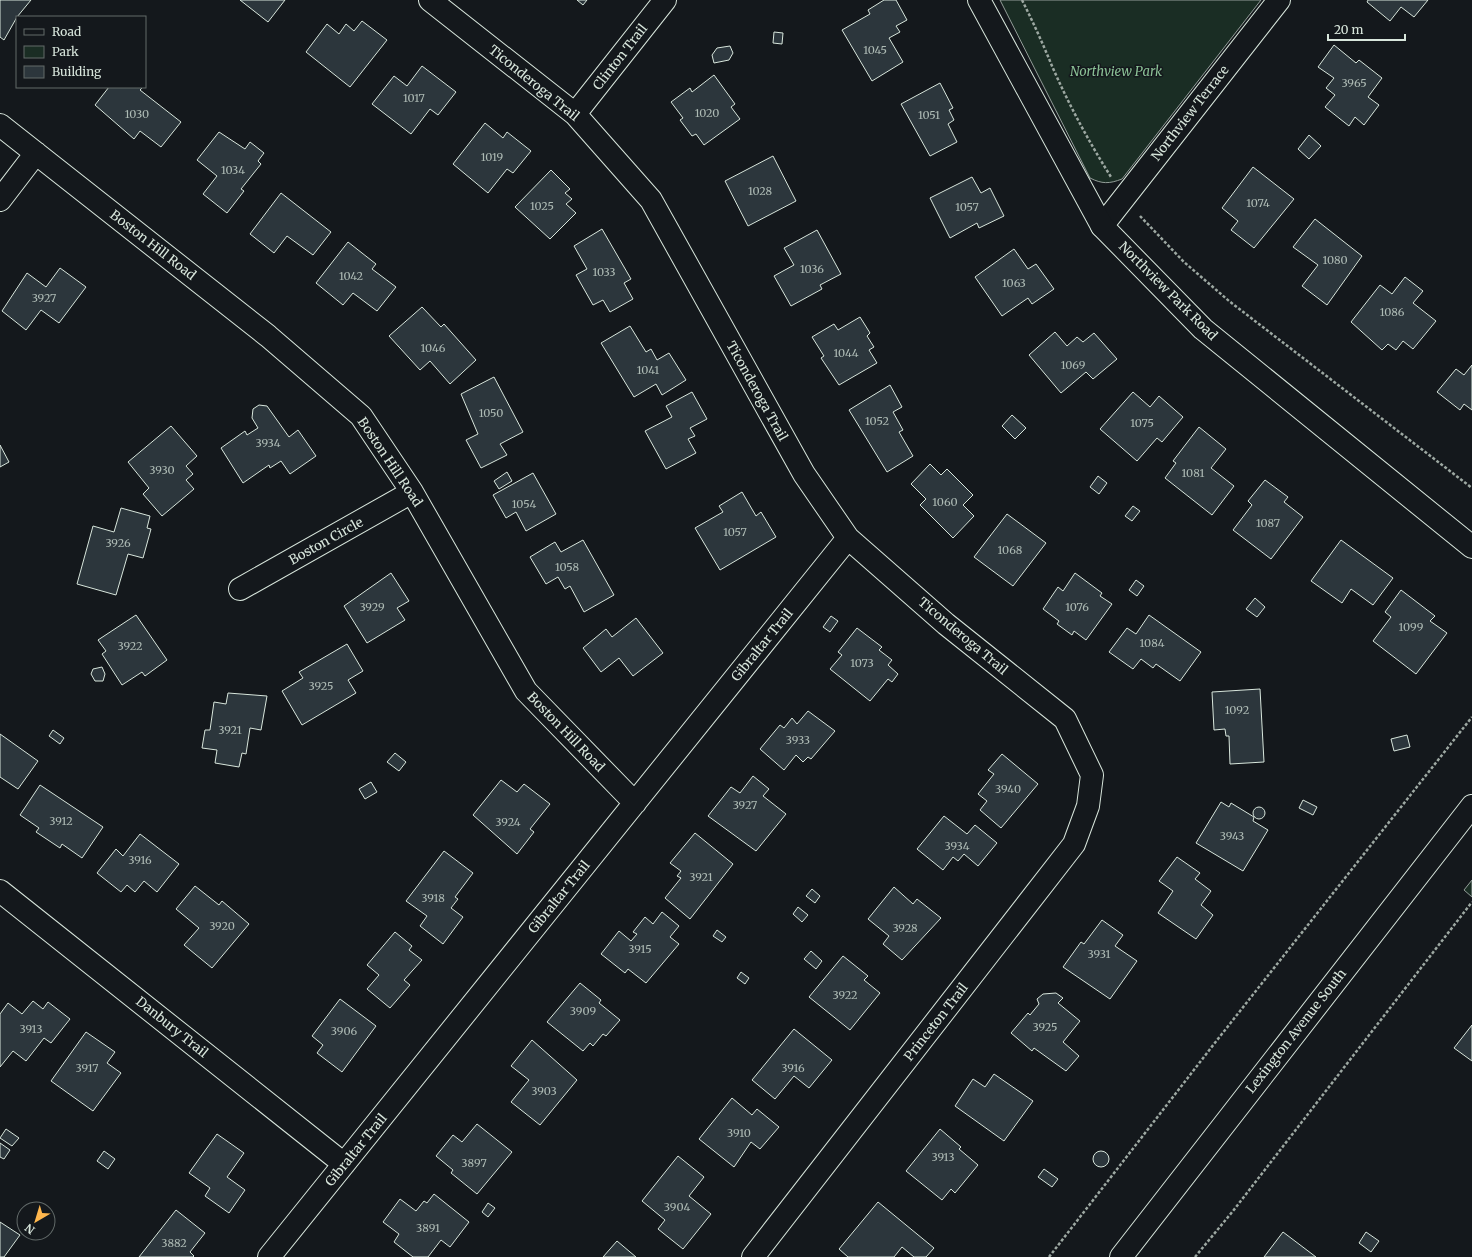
<svg xmlns="http://www.w3.org/2000/svg" width="1472" height="1257" viewBox="0 0 1472 1257" font-family="Merriweather,serif">
<style>
.green{fill:#1a2d24;stroke:#939e99}
.building{fill:#2c363c;stroke:#d8e6dc}
.lines{fill:none;stroke-linecap:round;stroke-linejoin:round}
.street-casing{stroke:#d8e6dc;stroke-width:24}
.secondary-casing{stroke:#d8e6dc;stroke-width:24}
.path{stroke:#9da8a2;stroke-width:2.5;stroke-dasharray:3 2;stroke-linecap:butt}
.street{stroke:#14181c;stroke-width:22}
.secondary{stroke:#14181c;stroke-width:22}
.labels{text-anchor:middle;dominant-baseline:central;stroke-width:3;stroke-linejoin:round;paint-order:stroke}
.number-label{font-size:11px;fill:#adbab4}
.street-label{font-size:13px;fill:#d8e6dc;stroke:#14181c}
.park-label{font-size:13px;font-style:italic;fill:#8ac095;stroke:#14181c}
</style>
<rect width="100%" height="100%" fill="#14181c"/>
<path class="green" d="M1000,0H1261L1122,179C1109,184 1102,184 1090,178Z
M1472,880V897L1464,890Z"/>
<path class="building" d="M0,0H31L17,17L4,40L0,37Z
M240,0H285L268,22Z
M577,0H587L583,5Z
M884,0H896L907,20L896,26L900,32L889,38L903,62L872,81L842,30L870,14L868,10Z
M1368,0H1428L1414,17L1401,7L1390,21L1367,2Z
M362,21L387,40L350,87L306,52L327,24L339,34L346,24L354,31Z
M774,32L783,33L782,44L773,43Z
M1334,45L1356,63L1359,60L1382,78L1368,97L1379,105L1364,125L1355,117L1349,126L1325,107L1335,95L1326,88L1334,78L1318,67Z
M730,46L733,53L729,60L714,63L712,55L717,48Z
M422,66L456,92L438,115L430,109L411,134L372,104L394,76L407,86Z
M714,75L735,104L731,107L740,119L704,145L696,134L692,136L680,120L683,118L671,102L690,88L692,92Z
M940,83L953,108L949,110L954,120L948,124L957,142L930,156L901,104Z
M109,87H143L140,90L181,122L161,147L140,131L134,139L95,105Z
M485,123L503,138L507,132L531,151L513,173L507,169L488,193L453,164Z
M219,132L245,149L250,142L264,153L258,161L261,164L241,189L244,191L227,213L203,194L217,176L197,160Z
M1309,135L1321,146L1309,159L1298,149Z
M773,156L796,201L748,226L725,181Z
M1253,167L1294,199L1254,248L1231,230L1238,221L1222,208Z
M551,170L570,189L565,193L572,199L566,204L576,213L550,239L515,207Z
M972,177L981,193L990,188L1004,216L979,228L977,223L950,238L930,198Z
M281,193L331,232L313,255L287,236L274,253L250,234Z
M1315,219L1362,256L1327,305L1302,286L1318,265L1293,247Z
M602,229L631,279L624,283L633,299L610,312L603,300L593,305L576,275L587,269L574,246Z
M817,230L841,274L820,285L822,289L791,306L774,276L794,265L784,248Z
M348,242L376,264L372,269L396,287L377,311L353,293L343,305L316,283Z
M1014,249L1028,269L1036,264L1054,289L1032,304L1028,298L1002,316L975,277Z
M60,268L86,287L59,323L41,310L26,330L2,311L27,273L46,287Z
M1405,277L1423,291L1413,303L1436,321L1413,349L1403,341L1396,350L1388,344L1382,350L1351,322L1380,285L1392,294Z
M422,307L441,327L444,324L476,360L450,384L430,361L420,370L389,336Z
M860,317L870,333L867,336L874,347L869,350L877,363L839,385L821,358L824,356L812,337L834,324L838,330Z
M630,326L646,352L651,349L657,360L669,353L686,380L662,395L656,384L634,397L601,343Z
M1055,332L1067,346L1077,337L1083,342L1094,333L1117,359L1093,379L1086,372L1061,393L1029,355Z
M1472,365V410L1464,404L1460,410L1437,392L1456,369L1464,375Z
M494,377L523,432L500,444L507,455L481,468L466,440L478,434L461,394Z
M890,385L902,407L893,412L903,430L899,432L913,456L887,472L849,410Z
M692,392L707,419L690,428L695,436L688,439L696,453L666,469L645,431L672,417L666,406Z
M1133,392L1150,407L1159,396L1183,417L1162,442L1157,438L1137,461L1100,429Z
M259,405L267,406L289,437L298,430L316,456L290,474L281,461L270,468L269,465L243,483L221,448L245,431L247,435L258,428L252,418L253,409Z
M1012,415L1026,428L1015,439L1002,426Z
M171,426L197,456L186,466L193,474L186,480L194,489L162,516L143,494L149,488L128,462Z
M1199,427L1226,449L1211,468L1234,486L1212,515L1165,478L1176,463L1173,461Z
M0,445L9,462L0,467Z
M930,464L941,475L947,469L973,495L963,505L974,516L953,538L920,505L926,499L911,484Z
M507,472L512,481L499,489L494,481Z
M533,473L556,514L526,531L516,512L506,518L493,495Z
M1098,476L1107,483L1099,494L1090,487Z
M1265,480L1288,497L1284,502L1303,517L1271,559L1233,530L1252,505L1248,501Z
M742,492L756,516L761,512L776,537L720,570L695,528L723,512L719,506Z
M1133,506L1140,511L1132,521L1125,516Z
M121,508L150,516L147,528L151,529L143,558L128,554L116,595L77,584L93,526L114,532Z
M1007,514L1046,543L1013,586L974,557Z
M583,540L614,595L584,612L570,586L565,589L558,577L546,584L530,557L555,542L561,552Z
M1341,540L1393,578L1373,605L1351,589L1342,603L1311,581Z
M391,573L409,601L397,608L405,620L367,643L344,606Z
M1075,573L1102,593L1100,596L1112,604L1086,640L1074,631L1072,635L1057,624L1059,621L1043,609L1058,587L1063,591Z
M1136,580L1144,586L1137,596L1129,590Z
M1401,590L1435,616L1430,621L1447,633L1416,674L1373,641L1391,617L1385,612Z
M1255,598L1265,607L1257,617L1246,609Z
M136,615L167,660L145,676L142,672L122,685L102,654L106,651L98,640Z
M1149,615L1201,652L1180,681L1156,664L1153,668L1141,659L1133,669L1109,652L1127,628L1136,634Z
M831,616L838,621L830,632L823,627Z
M636,618L663,653L633,676L619,658L601,672L583,648L606,629L612,637Z
M857,628L882,647L879,650L892,660L888,665L898,674L892,682L888,679L870,701L830,669L842,655L838,652Z
M347,644L363,671L348,680L356,693L302,725L282,691L303,678L299,672Z
M102,667L105,674L103,681H95L91,674L93,669Z
M1260,689L1264,762L1230,764L1229,736H1226L1225,729L1214,730L1212,692Z
M228,693L267,696L261,730L250,728L246,754L242,753L239,767L215,763L217,750L202,748L205,730H210L214,702L226,704Z
M808,711L835,731L811,759L808,757L803,762L796,755L784,770L760,749L780,725L784,728L792,718L797,724Z
M53,730L64,738L60,744L49,736Z
M0,734L38,761L18,789L0,777Z
M1407,735L1410,747L1394,751L1391,739Z
M395,753L406,762L399,771L387,762Z
M1002,754L1038,784L1001,828L980,810L987,801L978,794L994,774L988,770Z
M753,776L769,789L763,796L786,814L756,851L708,816L731,787L740,793Z
M501,780L517,792L524,784L550,804L530,829L534,832L517,854L473,815Z
M371,782L377,792L365,799L359,789Z
M40,785L103,827L82,858L62,844L60,848L36,832L39,828L20,815Z
M1303,800L1317,807L1313,815L1299,808Z
M1221,802L1229,807L1231,803L1254,817L1253,821L1268,830L1243,871L1196,843Z
M1253 813a6 6 0 1 1 12 0a6 6 0 1 1-12 0Z
M944,816L967,834L975,825L997,843L978,866L964,854L958,861L953,857L943,870L917,849Z
M695,833L733,864L690,919L665,898L681,878L677,876L681,871L670,863Z
M140,834L179,864L157,892L144,881L135,892L127,885L121,892L97,873L116,849L123,856Z
M444,851L473,873L455,897L458,899L451,908L463,917L443,944L420,926L427,916L406,901Z
M1177,857L1200,873L1195,879L1211,891L1201,905L1213,915L1196,939L1158,913L1173,891L1159,881Z
M195,886L219,905L222,901L249,924L212,968L184,945L199,928L176,909Z
M894,887L913,904L917,899L941,918L902,960L883,944L889,936L868,919Z
M812,889L820,896L815,903L806,896Z
M798,907L808,915L802,922L793,914Z
M662,912L679,926L670,937L679,944L646,983L628,969L625,973L601,954L619,931L631,941L637,934L633,932L645,917L653,924Z
M1102,920L1123,935L1115,946L1137,961L1110,999L1063,967L1081,942L1084,944Z
M717,930L726,937L722,942L713,936Z
M395,932L412,946L409,950L422,960L404,980L410,985L390,1008L367,989L379,975L367,965Z
M811,951L822,961L816,969L804,959Z
M843,956L868,976L864,980L880,993L850,1030L809,997Z
M741,972L749,978L745,984L737,978Z
M580,983L601,1000L599,1003L620,1020L606,1036L603,1034L593,1046L590,1043L583,1051L547,1022Z
M1056,993L1063,998L1058,1003L1080,1021L1063,1042L1079,1056L1066,1071L1034,1048L1032,1051L1011,1033L1028,1013L1030,1015L1039,1004L1037,999L1043,994Z
M340,999L376,1026L342,1072L317,1053L323,1045L312,1036Z
M33,1001L43,1009L48,1002L70,1019L51,1043L44,1038L26,1061L13,1051L0,1067V1014L8,1003L22,1014Z
M1472,1025V1061L1454,1048Z
M794,1029L832,1060L809,1088L794,1076L775,1099L752,1080Z
M86,1032L115,1052L107,1063L121,1073L93,1111L51,1081Z
M532,1040L577,1080L540,1125L511,1102L529,1080L511,1066Z
M994,1074L1033,1101L1004,1141L955,1106L973,1079L985,1087Z
M732,1098L752,1115L757,1109L779,1127L760,1149L751,1142L734,1167L699,1139Z
M477,1124L512,1152L477,1194L451,1173L453,1170L436,1156L453,1135L462,1142Z
M6,1129L19,1138L12,1146L0,1138Z
M940,1129L961,1147L959,1149L978,1165L955,1193L951,1189L942,1200L906,1171Z
M217,1134L244,1153L227,1177L245,1190L229,1213L205,1196L210,1188L189,1173Z
M0,1143L10,1150L4,1159L0,1157Z
M104,1151L115,1159L108,1169L97,1161Z
M1093 1159a8 8 0 1 1 16 0a8 8 0 1 1-16 0Z
M678,1156L704,1177L689,1196L711,1214L683,1249L658,1229L665,1220L642,1201Z
M1044,1169L1058,1179L1052,1187L1038,1177Z
M434,1194L469,1222L450,1247L441,1240L428,1257H413L394,1242L399,1234L383,1222L400,1199L416,1211L424,1201L427,1203Z
M878,1202L934,1248L926,1257H914L902,1247L894,1257H848L839,1249Z
M488,1203L495,1208L488,1217L482,1212Z
M176,1210L205,1233L190,1252L194,1256L193,1257H139Z
M0,1222L20,1235L4,1257H0Z
M1283,1232L1316,1257H1264Z
M1366,1232L1379,1241L1371,1252L1359,1243Z
M617,1241L636,1257H603Z"/>
<g class="lines">
<defs>
<path id="street" d="M430,0L575,114L651,200L804,474L848,538L946,624L1065,719L1092,775L1088,806L1074,844L753,1257
M575,114L665,0
M0,125L268,336L361,416L412,492L526,691L635,803
M0,200L36,153
M1102,226L1279,0
M240,589L412,492
M0,891L344,1164
M269,1257L848,538"/>
<path id="secondary" d="M979,0L1102,226L1203,329L1472,547
M1121,1257L1472,806"/>
</defs>
<use href="#street" class="street-casing"/>
<use href="#secondary" class="secondary-casing"/>
<path class="path" d="M1022,0C1033,22 1043,44 1052,66C1069,105 1089,142 1111,177
M1140,216L1184,262L1229,301L1472,488
M1049,1257L1214,1044L1472,717
M1195,1257L1233,1211L1472,902"/>
<use href="#street" class="street"/>
<use href="#secondary" class="secondary"/>
</g>
<g class="labels">
<g class="number-label">
<text x="875" y="50">1045</text>
<text x="1354" y="83">3965</text>
<text x="414" y="98">1017</text>
<text x="707" y="113">1020</text>
<text x="137" y="114">1030</text>
<text x="929" y="115">1051</text>
<text x="492" y="157">1019</text>
<text x="233" y="170">1034</text>
<text x="760" y="191">1028</text>
<text x="1258" y="203">1074</text>
<text x="542" y="206">1025</text>
<text x="967" y="207">1057</text>
<text x="1335" y="260">1080</text>
<text x="812" y="269">1036</text>
<text x="604" y="272">1033</text>
<text x="351" y="276">1042</text>
<text x="1014" y="283">1063</text>
<text x="44" y="298">3927</text>
<text x="1392" y="312">1086</text>
<text x="433" y="348">1046</text>
<text x="846" y="353">1044</text>
<text x="1073" y="365">1069</text>
<text x="648" y="370">1041</text>
<text x="491" y="413">1050</text>
<text x="877" y="421">1052</text>
<text x="1142" y="423">1075</text>
<text x="268" y="443">3934</text>
<text x="162" y="470">3930</text>
<text x="1193" y="473">1081</text>
<text x="945" y="502">1060</text>
<text x="524" y="504">1054</text>
<text x="1268" y="523">1087</text>
<text x="735" y="532">1057</text>
<text x="118" y="543">3926</text>
<text x="1010" y="550">1068</text>
<text x="567" y="567">1058</text>
<text x="372" y="607">3929</text>
<text x="1077" y="607">1076</text>
<text x="1411" y="627">1099</text>
<text x="1152" y="643">1084</text>
<text x="130" y="646">3922</text>
<text x="862" y="663">1073</text>
<text x="321" y="686">3925</text>
<text x="1237" y="710">1092</text>
<text x="230" y="730">3921</text>
<text x="798" y="740">3933</text>
<text x="1008" y="789">3940</text>
<text x="745" y="805">3927</text>
<text x="61" y="821">3912</text>
<text x="508" y="822">3924</text>
<text x="1232" y="836">3943</text>
<text x="957" y="846">3934</text>
<text x="140" y="860">3916</text>
<text x="701" y="877">3921</text>
<text x="433" y="898">3918</text>
<text x="222" y="926">3920</text>
<text x="905" y="928">3928</text>
<text x="640" y="949">3915</text>
<text x="1099" y="954">3931</text>
<text x="845" y="995">3922</text>
<text x="583" y="1011">3909</text>
<text x="1045" y="1027">3925</text>
<text x="31" y="1029">3913</text>
<text x="344" y="1031">3906</text>
<text x="87" y="1068">3917</text>
<text x="793" y="1068">3916</text>
<text x="544" y="1091">3903</text>
<text x="739" y="1133">3910</text>
<text x="943" y="1157">3913</text>
<text x="474" y="1163">3897</text>
<text x="677" y="1207">3904</text>
<text x="428" y="1228">3891</text>
<text x="174" y="1243">3882</text>
</g>
<g class="street-label">
<text transform="translate(620 57) rotate(-52)">Clinton Trail</text>
<text transform="translate(534 83) rotate(39)">Ticonderoga Trail</text>
<text transform="translate(1190 113) rotate(-52)">Northview Terrace</text>
<text transform="translate(153 245) rotate(38)">Boston Hill Road</text>
<text transform="translate(1168 291) rotate(45)">Northview Park Road</text>
<text transform="translate(757 391) rotate(61)">Ticonderoga Trail</text>
<text transform="translate(390 462) rotate(56)">Boston Hill Road</text>
<text transform="translate(326 541) rotate(-29)">Boston Circle</text>
<text transform="translate(963 636) rotate(40)">Ticonderoga Trail</text>
<text transform="translate(762 645) rotate(-51)">Gibraltar Trail</text>
<text transform="translate(566 732) rotate(46)">Boston Hill Road</text>
<text transform="translate(559 897) rotate(-51)">Gibraltar Trail</text>
<text transform="translate(936 1022) rotate(-52)">Princeton Trail</text>
<text transform="translate(172 1027) rotate(39)">Danbury Trail</text>
<text transform="translate(1296 1031) rotate(-52)">Lexington Avenue South</text>
<text transform="translate(356 1150) rotate(-51)">Gibraltar Trail</text>
</g>
<g class="park-label">
<text x="1116" y="71">Northview Park</text>
</g>
</g>
<rect x="16" y="16" width="130" height="72" fill="#14181c" stroke="#626a69"/>
<rect x="24" y="29" width="20" height="6" fill="#14181c" stroke="#626a69"/>
<text x="52" y="36" font-size="12" fill="#d8e6dc">Road</text>
<rect x="24" y="46" width="20" height="12" fill="#1a2d24" stroke="#626a69"/>
<text x="52" y="56" font-size="12" fill="#d8e6dc">Park</text>
<rect x="24" y="66" width="20" height="12" fill="#2c363c" stroke="#626a69"/>
<text x="52" y="76" font-size="12" fill="#d8e6dc">Building</text>
<g transform="translate(36 1221) rotate(218)"><circle r="19" fill="#14181c" stroke="#626a69"/>
<path d="M0-3L7 15L0 10L-7 15Z" fill="#ffb74d"/>
<text y="-6" font-size="11" font-weight="bold" text-anchor="middle" fill="#d8e6dc">N</text>
</g>
<path d="M1328 34v6h77v-6" fill="none" stroke="#d8e6dc" stroke-width="2"/>
<text x="1334" y="34" font-size="12" fill="#d8e6dc" stroke="#14181c" stroke-width="3" paint-order="stroke">20 m</text>
</svg>
